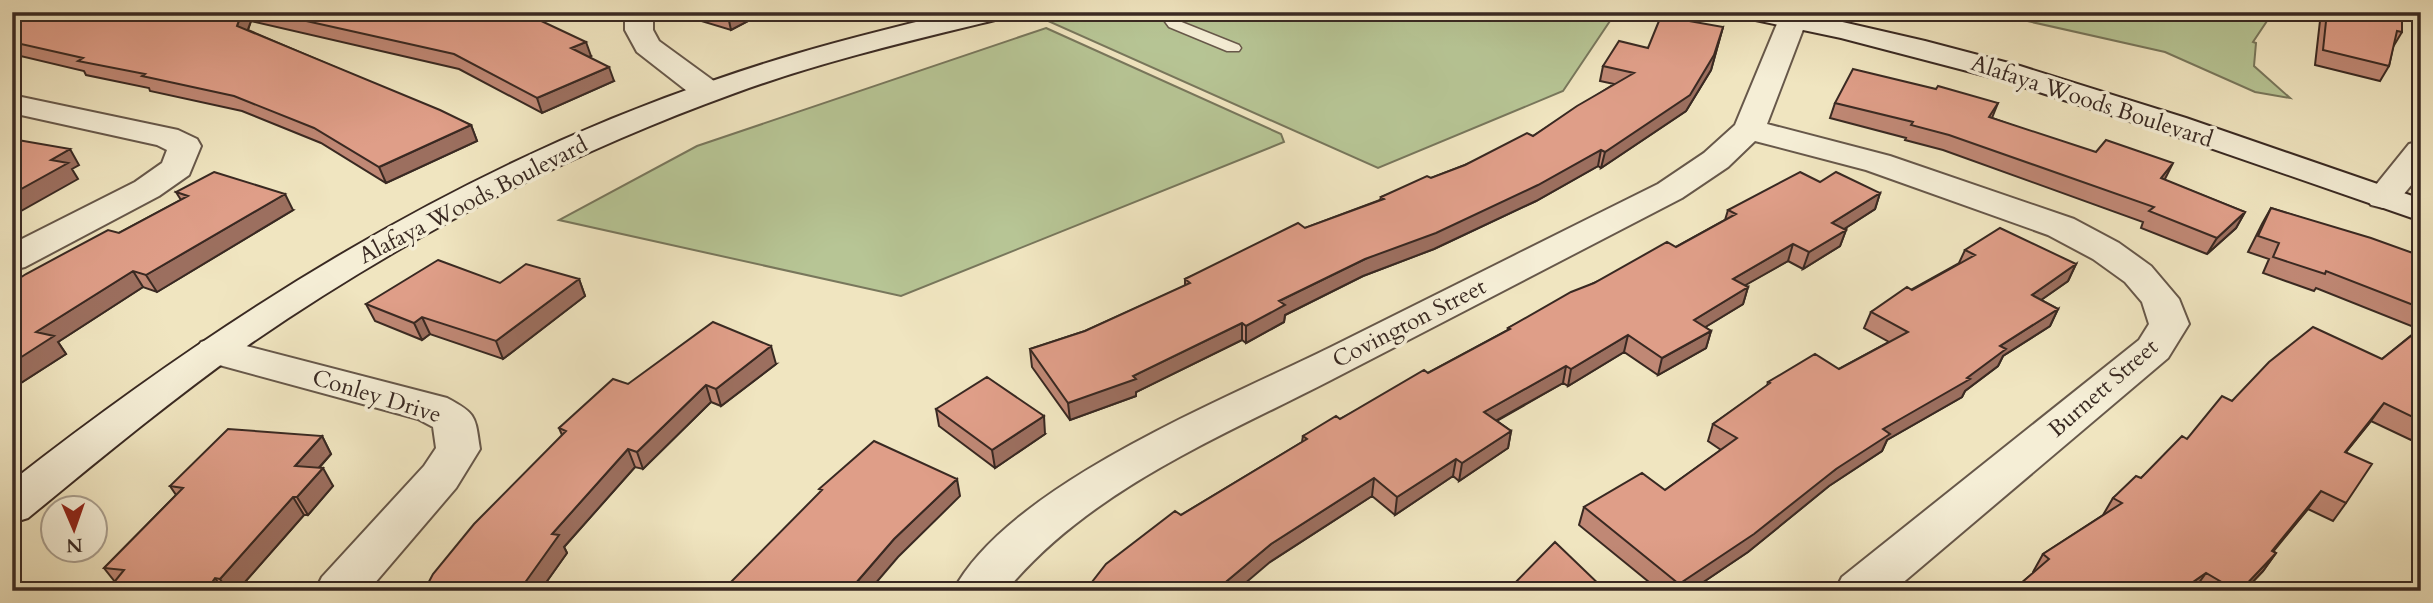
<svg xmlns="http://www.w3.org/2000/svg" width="2433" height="603" viewBox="0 0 2433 603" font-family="Cardo,serif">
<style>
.green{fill:#b7c595;stroke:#78775c;stroke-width:2}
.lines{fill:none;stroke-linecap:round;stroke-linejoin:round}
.lane-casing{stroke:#67584a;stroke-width:3}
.street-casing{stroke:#67584a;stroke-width:4}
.secondary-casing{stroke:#392922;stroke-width:4}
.lane{fill:#f5eed6;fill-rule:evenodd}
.street{fill:#f5eed6;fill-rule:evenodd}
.secondary{fill:#f5eed6;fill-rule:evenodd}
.wall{fill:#c08875;stroke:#392922;stroke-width:2}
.shaded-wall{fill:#9c6f5f;stroke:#392922;stroke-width:2}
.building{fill:#df9e88;stroke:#392922;stroke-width:2}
.labels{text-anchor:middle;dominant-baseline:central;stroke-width:7;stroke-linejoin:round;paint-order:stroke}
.street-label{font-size:23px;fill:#392922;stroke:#f5eed6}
</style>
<rect width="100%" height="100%" fill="#f0e5c0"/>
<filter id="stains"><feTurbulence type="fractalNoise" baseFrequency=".00286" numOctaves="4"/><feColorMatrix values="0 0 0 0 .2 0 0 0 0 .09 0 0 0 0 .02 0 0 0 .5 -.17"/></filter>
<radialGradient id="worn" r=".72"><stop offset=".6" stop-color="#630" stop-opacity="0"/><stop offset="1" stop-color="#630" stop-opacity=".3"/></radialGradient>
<path class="green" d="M1104,12H1616L1563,91L1378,168L1048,21Z
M1987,12H2273L2253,42L2256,43L2254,66L2290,98L2255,92L2165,52Z
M1046,28L1281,134L1284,142L901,296L559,220L697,146Z"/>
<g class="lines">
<defs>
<path id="lane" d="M1158,12H1173L1179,21L1239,45L1241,48L1239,51H1227L1169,27Z"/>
<path id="street" d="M625,12H653V30L659,41L718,84L722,91L718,98L707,100L696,98L637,52L625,30Z
M1786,12L1803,13L1807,19L1767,124L1890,156L2074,219L2119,243L2151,266L2179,299L2189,324L2168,358L1893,591H1835L1842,577L2139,340L2149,324L2142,302L2125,282L2093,259L2048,235L1866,170L1755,141L1728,167L1682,198C1566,258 1450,319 1333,379C1219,438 1090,489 1006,591H953C1009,485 1224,400 1331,347C1440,293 1549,238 1658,184L1704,153L1735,125L1779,19Z
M12,95L178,130L197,139L201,146L189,175L159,196L25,267L12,270V244L135,182L162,163L167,150L157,145L12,113Z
M2421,141V173L2395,205L2383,208L2371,205L2366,198L2371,191L2409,144Z
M215,338L447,398C477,414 475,416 480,449L456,488L368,591H315L322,577L424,466L436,448L433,427L418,419L201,360L195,351L201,342Z"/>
<path id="secondary" d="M957,12H1007L1003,18C913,40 823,61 735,93C563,155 397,242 247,346C171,400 100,459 28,518L12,523V481C226,314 457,168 715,80C794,52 875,32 957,12Z
M1742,12H1799L1925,41L2020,66L2186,118L2421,199V221L2164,132L1998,79L1841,38L1746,18Z"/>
</defs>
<use href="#lane" class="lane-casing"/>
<use href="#street" class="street-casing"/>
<use href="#secondary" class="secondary-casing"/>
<use href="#lane" class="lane"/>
<use href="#street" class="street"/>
<use href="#secondary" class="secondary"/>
</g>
<path class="wall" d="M12,12H509L591,56L589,57L614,81L542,113L459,69L251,21L248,30L471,125L477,141L386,183L321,143L242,111L150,91L149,88L86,75L84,71L12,54Z
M687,12H765L731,30L688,17Z
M2321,12H2402V32L2393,47L2389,66L2380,81L2315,65Z
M1723,27L1711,70L1686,111L1601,168L1598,166L1536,201L1434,249L1363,276L1285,315L1284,322L1246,343L1242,340L1136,392V396L1070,420L1032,367L1030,349L1085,331L1185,286V279L1305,228L1380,200L1381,197L1465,165L1533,136L1614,84L1600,81L1603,66L1648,48Z
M1835,103H1998L1992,118L2164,180L2245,212L2236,228L2207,254L2141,228L2143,222L1943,150L1905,140L1906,138L1830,118Z
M1820,182L1880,193L1875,209L1844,229L1846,230L1840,246L1803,269L1788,261L1745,285L1748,287L1743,304L1705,327L1711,331L1706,348L1658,375L1624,352L1568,386L1563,383L1497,421L1511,431L1508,448L1459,481L1453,476L1395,515L1372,496L1270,562L1181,515L1302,442L1303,436L1340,419L1428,373L1508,330V328L1594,283L1676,247L1725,220L1728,210Z
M176,192L293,210L157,292L143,287L58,342L66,354L13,388L12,387V283L119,233L181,200Z
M2271,208L2421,256V430L2411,440L2371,421L2346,452V503L2333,521L2308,509L2273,551L2276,553L2263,571L2244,591H2012L2033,573V572L2043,554L2103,515L2113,498L2141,478L2232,401L2382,359L2419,329L2316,288L2314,291L2263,273L2269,259L2248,252L2262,224Z
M1965,250L2076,264L2068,281L2041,300L2058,309L2050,326L2003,356L1998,366L1965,391L1962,397L1887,440L1882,451L1829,486L1748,552L1690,591H1660L1579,525L1584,507L1665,490L1721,450L1708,441L1713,424L1767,386L1768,382L1839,369L1889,342L1864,328L1871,312L1959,263Z
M579,279L585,296L503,359L430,334L422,340L375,321L366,304L500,283Z
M776,364L721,406L711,402L643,469L635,467L564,547L567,553L540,591L562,435L559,428L628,384Z
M936,409L1045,434L995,468L939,426Z
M322,436L331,454L319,468L333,486L308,515H304L237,591H107L115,582L104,568L176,495L170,486Z"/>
<path class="shaded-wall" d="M242,12H246L251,21L244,40L237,26Z
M735,12H765L731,30L728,16Z
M1723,27L1711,70L1686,111L1601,168L1605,152Z
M586,42L591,56L576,63L571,48Z
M609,67L614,81L542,113L537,98Z
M471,125L477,141L386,183L379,167Z
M70,149L79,165L72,169L78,179L12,216V194L51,160Z
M1601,150L1598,166L1536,201L1434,249L1363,276L1285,315L1284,322L1246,343V326L1279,301L1365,259Z
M2173,163L2165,179L2153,194L2161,178Z
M1880,193L1875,209L1827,240L1832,223Z
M285,194L293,210L157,292L146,275Z
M2245,212L2236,228L2207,254L2217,238Z
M1846,230L1840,246L1803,269L1809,252Z
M1793,244L1788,261L1728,295L1733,279Z
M2076,264L2068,281L2024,312L2032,295Z
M133,271L143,287L58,342L66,354L13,388L12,386V363L36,332Z
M579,279L585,296L503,359L496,341Z
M1748,287L1743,304L1689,337L1694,320Z
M2058,309L2050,326L2003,356L1998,366L1965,391L1962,397L1887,440L1882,451L1829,486L1748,552L1690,591H1677L1679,584L1836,469L1883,429L1967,378L2000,346Z
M422,317L430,334L422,340L414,323Z
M1242,323V340L1136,392V396L1070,420L1068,403L1133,376Z
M1711,331L1706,348L1658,375L1662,358Z
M1628,335L1624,352L1568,386L1571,369Z
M771,346L776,364L721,406L716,389Z
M1566,366L1563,383L1481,429L1484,412Z
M706,385L711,402L643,469L637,452Z
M2384,403L2371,421L2332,469L2345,452Z
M1044,416L1045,434L995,468L992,450Z
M1511,431L1508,448L1459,481L1462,463Z
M322,436L331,454L305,483L295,466Z
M628,449L635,467L564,547L567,553L540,591H519L552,534Z
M1456,459L1453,476L1395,515L1397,497Z
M323,468L333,486L308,515L297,497Z
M1374,478L1372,496L1270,562L1236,591H1215L1271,544Z
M957,479L960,496L898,557L869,591H849L894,539Z
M2321,491L2308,509L2259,569L2272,551Z
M293,497L304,515L237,591H228L220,579Z
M2276,553L2263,571L2244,591H2240Z
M2206,573L2193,591H2180Z
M215,578L224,591H206Z"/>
<path class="building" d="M12,12H242L237,26L440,110L471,125L379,167L314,128L234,96L142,76L145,74L78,61L83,58L12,42Z
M266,12H509L535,18L586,42L571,48L609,67L537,98L454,54Z
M716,12H735L728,16Z
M2327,12H2402V32L2397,31L2389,66L2323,50Z
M1661,16L1723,27L1714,55L1690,95L1605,152L1601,150L1538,185L1436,233L1365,259L1279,301L1285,305L1246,326L1242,323L1133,376L1136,379L1068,403L1030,349L1085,331L1190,283L1185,279L1298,223L1305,228L1384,199L1381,197L1427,176L1431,178L1465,165L1527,133L1533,136L1577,106L1634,73L1603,66L1619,41L1648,48Z
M1853,69L1936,89L1938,86L1998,103L1989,117L2096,152L2106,140L2173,163L2161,178L2245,212L2217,238L2149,211L2154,207L1949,135L1911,125L1913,122L1835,103Z
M12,139L70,149L51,160L68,163L12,194Z
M214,172L285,194L146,275L133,271L36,332L54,336L12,363V283L26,274L108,230L119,233L188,196L176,192Z
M1800,172L1820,182L1836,172L1880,193L1832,223L1846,230L1809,252L1793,244L1733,279L1748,287L1694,320L1711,331L1662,358L1628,335L1571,369L1566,366L1484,412L1511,431L1462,463L1456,459L1397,497L1374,478L1271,544L1215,591H1085L1106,564L1175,511L1181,515L1307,439L1303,436L1336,416L1340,419L1424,370L1428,373L1510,329L1508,328L1571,292L1594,283L1667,242L1676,247L1736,214L1728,210Z
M2271,208L2371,238L2421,256V308L2326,271L2325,274L2273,257L2279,243L2258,236Z
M2000,228L2076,264L2032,295L2058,309L2000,346L2006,349L1967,378L1970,379L1883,429L1890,434L1836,469L1754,534L1679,584L1584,507L1642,473L1665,490L1737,438L1713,424L1770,383L1768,382L1815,354L1839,369L1908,332L1871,312L1907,287L1912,290L1975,255L1965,250Z
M438,260L500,283L526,264L579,279L496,341L422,317L414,323L366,304Z
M713,322L771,346L716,389L706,385L637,452L628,449L552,534L559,535L519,591H424L433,574L474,524L566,431L559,428L613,379L628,384Z
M2313,327L2382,359L2421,328V421L2384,403L2345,452L2372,464L2346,503L2321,491L2272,551L2276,553L2240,591H2237L2206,573L2180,591H2012L2049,559L2043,554L2122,503L2113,498L2136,476L2141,478L2182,436L2187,439L2222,396L2232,401L2269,362Z
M987,377L1044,416L992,450L936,409Z
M228,429L322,436L295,466L323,468L297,497H293L220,579L215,578L206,591H107L124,570L104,568L183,488L170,486Z
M874,441L957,479L894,539L849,591H722L822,490L819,489Z
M1555,542L1606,591H1507Z"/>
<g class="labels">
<g class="street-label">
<text transform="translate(2092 101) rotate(18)">Alafaya Woods Boulevard</text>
<text transform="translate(473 200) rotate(-27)">Alafaya Woods Boulevard</text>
<text transform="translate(1409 323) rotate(-27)">Covington Street</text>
<text transform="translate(2103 388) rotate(-41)">Burnett Street</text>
<text transform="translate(377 396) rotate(17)">Conley Drive</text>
</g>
</g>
<rect width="2433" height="603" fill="none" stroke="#f0e5c0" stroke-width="42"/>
<rect x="14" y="14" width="2405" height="575" fill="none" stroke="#392922" stroke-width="3.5"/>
<rect x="21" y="21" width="2391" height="561" fill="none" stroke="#392922" stroke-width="2"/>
<g transform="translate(74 529) rotate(178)"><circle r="33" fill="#f5eed6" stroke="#aa9f8e" stroke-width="2"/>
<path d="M0-5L12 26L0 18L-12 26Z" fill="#8f2418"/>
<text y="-10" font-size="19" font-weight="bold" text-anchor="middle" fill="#392922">N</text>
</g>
<rect width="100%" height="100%" filter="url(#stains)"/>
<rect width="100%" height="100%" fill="url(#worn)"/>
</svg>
